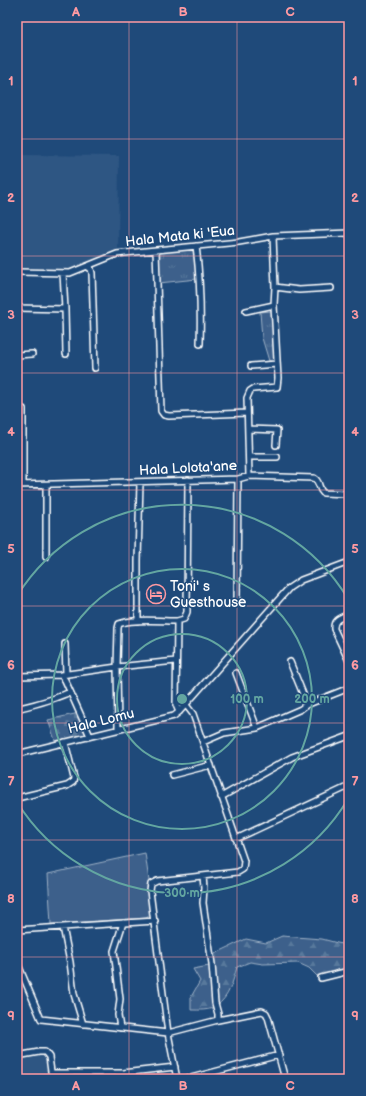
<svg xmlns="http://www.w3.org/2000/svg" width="366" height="1096" viewBox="0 0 366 1096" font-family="'Balsamiq Sans',sans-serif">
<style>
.built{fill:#2e5683}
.grass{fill:url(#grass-tufts);stroke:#9eb0c5}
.forest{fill:url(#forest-firs);stroke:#9eb0c5}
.cemetery{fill:url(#cemetery-stones);stroke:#9eb0c5}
.pitch{fill:#3c618b;stroke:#9eb0c5}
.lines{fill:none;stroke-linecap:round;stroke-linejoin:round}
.minor-casing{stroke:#fff;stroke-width:8}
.minor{stroke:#1f4a7a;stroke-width:5}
.grid{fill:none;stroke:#ff9aa2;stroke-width:1;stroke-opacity:0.55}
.ring{fill:none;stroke:#63a6a1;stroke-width:2}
.labels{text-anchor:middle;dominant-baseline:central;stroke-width:3;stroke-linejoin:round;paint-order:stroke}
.street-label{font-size:14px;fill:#fff;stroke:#1f4a7a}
.poi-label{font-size:14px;fill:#fff;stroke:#1f4a7a;text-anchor:start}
.centre{fill:#63a6a1;stroke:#1f4a7a;stroke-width:2}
.ring-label{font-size:12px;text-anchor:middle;font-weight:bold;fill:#63a6a1;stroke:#1f4a7a;stroke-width:3;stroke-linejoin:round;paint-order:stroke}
.neatline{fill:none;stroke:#ff9aa2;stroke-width:1.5}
.grid-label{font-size:13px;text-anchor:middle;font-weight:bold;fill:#ff9aa2}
</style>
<defs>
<pattern id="grass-tufts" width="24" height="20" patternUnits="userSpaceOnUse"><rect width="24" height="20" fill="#3c618b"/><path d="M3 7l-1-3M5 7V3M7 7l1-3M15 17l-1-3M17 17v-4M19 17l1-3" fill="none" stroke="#59799c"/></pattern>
<pattern id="forest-firs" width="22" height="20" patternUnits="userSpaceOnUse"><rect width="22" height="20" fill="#3c618b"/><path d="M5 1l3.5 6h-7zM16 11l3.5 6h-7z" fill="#59799c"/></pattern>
<pattern id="cemetery-stones" width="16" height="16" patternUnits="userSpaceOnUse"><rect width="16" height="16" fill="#3c618b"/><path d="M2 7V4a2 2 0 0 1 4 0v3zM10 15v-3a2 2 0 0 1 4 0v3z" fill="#59799c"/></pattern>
</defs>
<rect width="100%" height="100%" fill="#1f4a7a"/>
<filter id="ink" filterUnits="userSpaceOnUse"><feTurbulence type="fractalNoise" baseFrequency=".025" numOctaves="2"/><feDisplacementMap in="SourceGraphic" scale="8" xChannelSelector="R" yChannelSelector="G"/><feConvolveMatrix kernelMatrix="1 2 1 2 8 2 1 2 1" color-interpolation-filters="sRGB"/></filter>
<g filter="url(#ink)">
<path class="built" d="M19,155L119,156L118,252L71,270L17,269Z
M52,1052L56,1079H17V1057Z"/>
<path class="grass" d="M193,249L195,250L197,279L159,283L158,255L160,252Z
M271,311L273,312L275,361H269L262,338L260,312Z"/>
<path class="forest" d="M282,936L322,939L349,946V979L345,973L338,969L329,974L317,976L309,968L298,963L263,964L250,962L237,967C233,981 229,998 216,1006C209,1011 199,1010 191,1010V997L200,981L193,969L209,966L208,957L246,939L266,943Z"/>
<path class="cemetery" d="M79,713L88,734L56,743L48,720Z"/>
<path class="pitch" d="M145,853L149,881L147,886L151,912L147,918L51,924L48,874Z"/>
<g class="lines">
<defs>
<path id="minor" d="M196,246C200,278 201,311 200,344
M156,250L161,411L164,415L169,416L247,413
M88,267L91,269L92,273L95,368
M17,272L70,273L117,254L125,253L239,242L273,236L349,233
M275,287L299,290L331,288
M17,308L65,309L63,273
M65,309L66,354
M246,311L274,305
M17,355L32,354
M251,366L277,364
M23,409V485
M249,429L277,430L276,445
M249,457H277
M249,476L247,398L250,391L253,389L277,387L278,378L274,305L275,287L273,236
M17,485L238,479L249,476L314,478C321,482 317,487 323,493L349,494
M46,485V557
M237,603L238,479
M349,614C341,618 333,619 334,629L349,661
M138,621V561L140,482
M65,644L66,674
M236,673L257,728
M61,675L65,680L90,736
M17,676L61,675L117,667L118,628L119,624C132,618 162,621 177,621
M306,705L349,688
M17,709C35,704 53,700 70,692
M179,712L176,705L177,621L184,619L187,612L188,480
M118,729L117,667L176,661
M203,742L224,733L257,728L301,709L306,705L305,699L290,662
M17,754L174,716L179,712L289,588L301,580L349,562
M172,775L211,765
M221,797L292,757L349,736
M17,798L67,786L73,782L74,778L65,742
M236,839L349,786
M203,876L204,888L203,903L212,964L215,1003L218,1014V1020
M63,927L70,962L74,994L83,1024
M17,930L155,921
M17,962L41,1019L168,1033L218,1020L262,1011L266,1013L268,1017L285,1079
M321,978L349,971
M120,1028L118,1015L120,999L114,951L123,923
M17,1056L39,1052H45L49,1057L52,1079
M52,1073H123L175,1067
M177,1079L168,1033L150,891L151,884L157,881L238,872L243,869L244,861L193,714L186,705
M187,1079L279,1055"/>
</defs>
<use href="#minor" class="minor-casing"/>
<use href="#minor" class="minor"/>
</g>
</g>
<path class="grid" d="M129,17V1079M237,17V1079M17,139H349M17,256H349M17,373H349M17,490H349M17,606H349M17,723H349M17,840H349M17,957H349"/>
<g class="ring">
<circle cx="182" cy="699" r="65"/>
<circle cx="182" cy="699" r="130"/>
<path d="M348 799A194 194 0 0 1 17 802M17 596A194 194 0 0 1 348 599"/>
</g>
<defs>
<symbol id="hotel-ring" viewBox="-11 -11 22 22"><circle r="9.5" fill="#1f4a7a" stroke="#ff9aa2" stroke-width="1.5"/><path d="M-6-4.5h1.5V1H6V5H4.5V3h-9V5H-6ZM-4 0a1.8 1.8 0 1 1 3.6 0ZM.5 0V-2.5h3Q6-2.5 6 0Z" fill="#ff9aa2"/></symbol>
</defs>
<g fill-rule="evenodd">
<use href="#hotel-ring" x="145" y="583" width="22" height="22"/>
</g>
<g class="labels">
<g class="street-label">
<text transform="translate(180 236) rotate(-6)">Hala Mata ki 'Eua</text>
<text transform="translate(188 468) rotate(-3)">Hala Lolota'ane</text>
<text transform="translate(101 721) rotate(-14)">Hala Lomu</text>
</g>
<g class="poi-label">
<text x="170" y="586">Toni' s<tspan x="170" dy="16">Guesthouse</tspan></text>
</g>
</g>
<circle cx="182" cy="699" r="6" class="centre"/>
<g class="ring-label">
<text x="247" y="703">100 m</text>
<text x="312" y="703">200 m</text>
<text x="182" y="897">300 m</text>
</g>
<rect width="366" height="1096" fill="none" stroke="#1f4a7a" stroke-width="44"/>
<rect x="22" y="22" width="322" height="1052" class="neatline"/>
<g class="grid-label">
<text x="76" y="16">A</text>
<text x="183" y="16">B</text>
<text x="290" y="16">C</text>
<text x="11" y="85">1</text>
<text x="355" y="85">1</text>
<text x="11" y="202">2</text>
<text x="355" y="202">2</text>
<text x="11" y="319">3</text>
<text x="355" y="319">3</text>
<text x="11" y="436">4</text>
<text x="355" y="436">4</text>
<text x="11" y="553">5</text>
<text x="355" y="553">5</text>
<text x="11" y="669">6</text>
<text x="355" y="669">6</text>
<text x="11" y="786">7</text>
<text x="355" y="786">7</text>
<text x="11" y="903">8</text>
<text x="355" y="903">8</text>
<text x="11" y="1020">9</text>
<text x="355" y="1020">9</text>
<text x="76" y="1090">A</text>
<text x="183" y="1090">B</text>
<text x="290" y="1090">C</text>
</g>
</svg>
